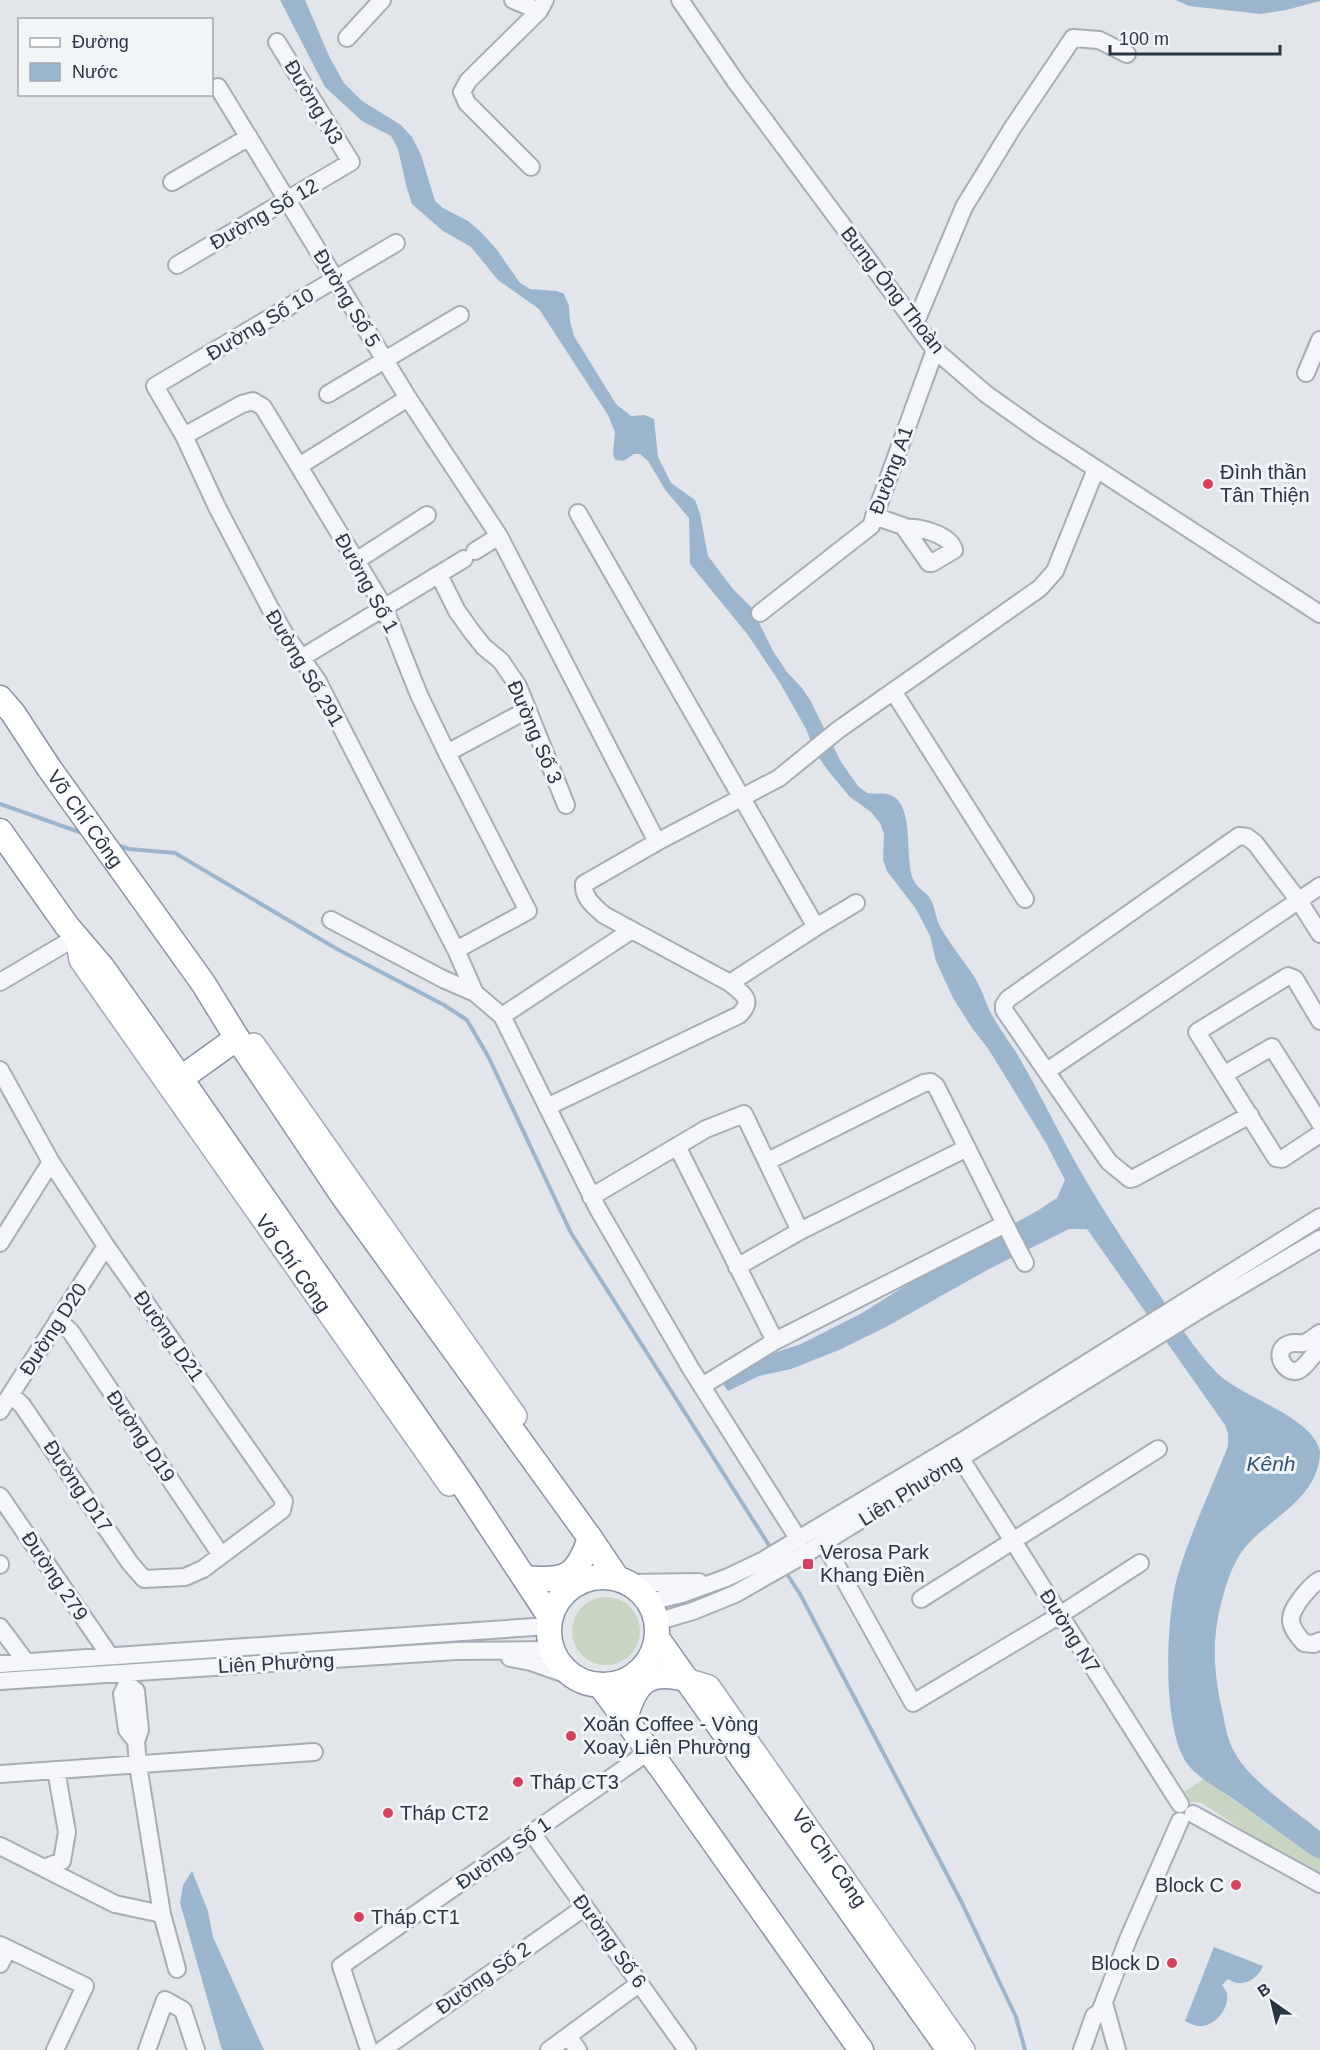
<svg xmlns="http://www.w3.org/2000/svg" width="1320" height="2050" viewBox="0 0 1320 2050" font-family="Helvetica,sans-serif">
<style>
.green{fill:#c8d5c2}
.water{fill:#9bb5cd}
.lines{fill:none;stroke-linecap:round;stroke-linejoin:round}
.stream{stroke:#9bb5cd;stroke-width:4}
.minor-casing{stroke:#a7adb6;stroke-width:20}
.major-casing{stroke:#a0aab8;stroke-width:24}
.highway-casing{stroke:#8893a3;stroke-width:27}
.minor{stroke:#f5f6f9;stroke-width:16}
.major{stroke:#fff;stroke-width:21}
.highway{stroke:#fff;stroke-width:24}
.poi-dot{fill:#d7405c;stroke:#f2f5f8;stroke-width:2}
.labels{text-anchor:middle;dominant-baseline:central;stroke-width:6;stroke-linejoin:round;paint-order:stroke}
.street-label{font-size:20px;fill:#293444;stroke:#f2f5f8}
.poi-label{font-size:20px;fill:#293444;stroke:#f2f5f8;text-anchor:start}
.water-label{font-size:21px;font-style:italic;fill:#30547b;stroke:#f2f5f8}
</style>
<rect width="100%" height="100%" fill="#e2e6eb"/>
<path class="green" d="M572 1631a34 34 0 1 1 68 0a34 34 0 1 1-68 0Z
M1204,1779L1314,1857L1320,1859V1874L1307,1871L1298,1866L1202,1803L1171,1800Z"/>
<path class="water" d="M280,0H305L329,56L344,83L362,101L401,125L412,137L421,155L435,201L443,208L468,221L480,231L497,250L520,283L530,289L557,291L564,294L569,306L570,321L574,336L616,404L631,416L645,415L654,419L658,457L671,483L695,500L700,514L708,556L733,589L751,607L773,651L787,672L802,688L810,700L841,762L858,786L867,793C873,794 881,793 887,794C917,800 903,859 914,881C918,889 927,892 931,900C936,910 936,921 942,930C952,947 965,962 975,978C982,989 985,1002 991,1013C999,1029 1010,1042 1019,1057C1032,1080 1044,1103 1056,1126C1086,1185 1120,1236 1157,1291C1176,1319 1194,1350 1218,1374C1243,1398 1312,1416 1320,1451C1320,1496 1274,1516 1249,1543C1237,1555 1230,1573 1225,1589C1212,1632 1212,1665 1222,1710C1225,1724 1227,1740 1235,1753C1250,1781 1294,1810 1320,1831V1859L1314,1857C1286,1837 1257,1816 1229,1796C1215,1787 1199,1778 1189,1766C1161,1732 1166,1619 1177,1578C1190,1533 1211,1490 1228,1446V1434L1225,1425L1087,1229H1069L989,1269L886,1327L839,1350L791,1369L759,1376L728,1391L720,1380L747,1362L801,1344L862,1313L934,1268L1037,1211L1057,1198L1065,1180L1046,1143L989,1050L972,1028L953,998L936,961L930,936L916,909L887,871L883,860L884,834L880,823L871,812L850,797L829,772L817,755L805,727L780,683L748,635L690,564L689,518L666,491L648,461L640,454H634L623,461L615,460L613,454L615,432L608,415L539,309L498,280L471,247L443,231L412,204L407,189L398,149L391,136L362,121L325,87Z
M1176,0H1320V1L1286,10L1261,14L1189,6Z
M192,1871L208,1911L213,1937L264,2050H222L180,1903L183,1885Z
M1214,1947L1263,1966C1260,1975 1248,1985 1238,1983C1234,1983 1231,1980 1228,1979L1222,1985C1224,1988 1226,1990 1227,1994C1229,2008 1217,2024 1203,2026C1197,2027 1191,2024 1185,2021Z"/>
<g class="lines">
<path class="stream" d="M0,804L82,833
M117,845L129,849L175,853L337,949L444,1005L467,1020L489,1058L571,1233L772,1550
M785,1571L800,1594L961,1901L1016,2017L1025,2050"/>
<defs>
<path id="minor" d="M513,0L539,11
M680,0L736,82L935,350L986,394L1038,431L1320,614
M347,38L382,0
M218,87L408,398L499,536L657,842
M531,167L467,103L462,92L468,81L539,11L545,0
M172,182L249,137
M396,243L155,386L184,436L217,507L270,608L284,633L317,680L456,950L475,993
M177,265L351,162L277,42
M915,324L964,207L1013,127L1073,38L1099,40L1127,54
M1306,373L1320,340
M328,394L460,315
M184,436L242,404L253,401L263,407L384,607L419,695L447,753L528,911L456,950
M299,466L408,398
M578,513L816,927
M874,516L903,526L929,563H932L954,550C950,534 919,527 905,528
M475,551L499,536
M356,561L427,515
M439,575L457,611L472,632L484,647L501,661L518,686L566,805
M760,613L871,526L935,350
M303,657L464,559
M893,691L1025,899
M447,753L527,710
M331,920L443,979L475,993L502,1016L598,1209L691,1369L799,1540
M0,982L76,937
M730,983L816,927L856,903
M502,1016L632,930
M1320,1021L1295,979L1288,976L1197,1032L1276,1158L1282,1159L1320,1134
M0,1070L51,1162L106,1246L284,1501L282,1510L203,1569L185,1577L144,1579L130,1563L22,1405L11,1395
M1047,1071L1320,886
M1225,1074L1272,1047L1320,1123
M547,1107L739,1015C755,1000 742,993 730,983L604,915C594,906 583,898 584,884L657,842L779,778L838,730L1040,588L1055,571L1096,469
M1250,1115L1134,1178L1130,1179L1109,1162L1004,1010V1005L1008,999L1239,836L1247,837L1255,843L1299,901L1320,934
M677,1146L775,1341
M591,1197L706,1129L744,1114L800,1231
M1005,1224L1025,1263
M0,1243L51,1162
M737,1267L800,1231L967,1148
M58,1320L71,1332L221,1555
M1320,1333C1315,1336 1309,1342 1303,1343C1296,1344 1292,1341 1285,1346C1273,1355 1287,1376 1299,1370C1308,1365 1311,1355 1320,1350
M702,1386L775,1341L1005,1224L936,1086L931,1082L924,1083L768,1161
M0,1411L106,1246
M961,1459L1180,1804
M0,1496L110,1656
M824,1543L913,1703L1060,1615L1140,1563
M0,1564V1565
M1320,1580C1312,1584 1308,1590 1302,1597C1287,1617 1287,1624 1304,1643L1314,1644L1320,1641
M630,1583L699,1582
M921,1599L1158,1449
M649,1602L682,1594L726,1578L762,1561L967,1438L1320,1217
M656,1622L693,1611L735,1594L807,1553L1198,1311L1320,1239
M0,1627L26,1662
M510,1658L531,1662L571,1676
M0,1664L549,1626
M125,1675L127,1684L122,1694L127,1730L136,1741
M0,1681L456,1651L552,1650
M127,1684L136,1691L140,1730L136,1741L138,1765L162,1914L177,1969
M0,1774L314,1752
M1193,1814L1320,1884
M532,1833L687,2050
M0,1846L115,1904L162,1914
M44,1868L62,1861L67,1832L56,1770
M0,1945L85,1986L55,2050
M0,1964L8,1949
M1104,2003L1117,2050
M568,2036L578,2050
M147,2050L165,2000L183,2010L196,2050
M369,2050L341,1966L648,1752
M382,2050L585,1907
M549,2050L640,1983
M1082,2050L1094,2016L1100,2012L1129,1937L1180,1821"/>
<g id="major">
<path id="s1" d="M76,937L80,960L449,1485"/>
<path d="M254,1044L516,1416"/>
<path id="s2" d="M686,1679L709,1686L964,2050"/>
</g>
<g id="highway">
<path id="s3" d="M0,698L13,713L49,768L203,983L237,1038L343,1196L590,1538L617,1578"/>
<path d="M0,831L67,926L102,967L156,1043L463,1485L550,1617"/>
<path d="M180,1079L237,1038"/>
<circle cx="603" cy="1631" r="54"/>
<path d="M525,1578C566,1582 577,1577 590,1538"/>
<path d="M657,1638L949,2050"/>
<path d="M600,1685L665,1773L861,2050"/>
<path d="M625,1719C635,1683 647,1669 686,1679"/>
</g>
</defs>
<use href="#minor" class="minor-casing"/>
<use href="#major" class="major-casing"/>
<use href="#highway" class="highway-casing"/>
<use href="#minor" class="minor"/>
<use href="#major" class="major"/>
<use href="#highway" class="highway"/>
</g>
<g class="poi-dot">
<circle cx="1208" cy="484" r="6"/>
<rect x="802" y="1558" width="12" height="12" rx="3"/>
<circle cx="571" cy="1736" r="6"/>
<circle cx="518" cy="1782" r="6"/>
<circle cx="388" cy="1813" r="6"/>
<circle cx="1236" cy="1885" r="6"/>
<circle cx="359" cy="1917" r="6"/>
<circle cx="1172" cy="1963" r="6"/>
</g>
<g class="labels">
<g class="street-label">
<text transform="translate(314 102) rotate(59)">Đường N3</text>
<text transform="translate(264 214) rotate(-30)">Đường Số 12</text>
<text transform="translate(893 290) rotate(52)">Bưng Ông Thoàn</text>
<text transform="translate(347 298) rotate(59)">Đường Số 5</text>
<text transform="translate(260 324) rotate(-31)">Đường Số 10</text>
<text transform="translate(891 470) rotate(-70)">Đường A1</text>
<text transform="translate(367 583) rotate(61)">Đường Số 1</text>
<text transform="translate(305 668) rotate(59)">Đường Số 291</text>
<text transform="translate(535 732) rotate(67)">Đường Số 3</text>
<text stroke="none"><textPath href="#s3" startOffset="148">Võ Chí Công</textPath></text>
<text stroke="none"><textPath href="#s1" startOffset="394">Võ Chí Công</textPath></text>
<text transform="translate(53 1329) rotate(-57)">Đường D20</text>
<text transform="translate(169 1336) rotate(55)">Đường D21</text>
<text transform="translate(141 1436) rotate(56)">Đường D19</text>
<text transform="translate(78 1486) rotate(56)">Đường D17</text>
<text transform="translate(910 1490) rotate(-32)">Liên Phường</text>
<text transform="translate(55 1576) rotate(56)">Đường 279</text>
<text transform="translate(1070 1631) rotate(58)">Đường N7</text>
<text transform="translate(276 1663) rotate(-3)">Liên Phường</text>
<text transform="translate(503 1853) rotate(-35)">Đường Số 1</text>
<text stroke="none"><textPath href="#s2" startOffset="234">Võ Chí Công</textPath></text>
<text transform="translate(610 1941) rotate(54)">Đường Số 6</text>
<text transform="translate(483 1978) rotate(-35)">Đường Số 2</text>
</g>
<g class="poi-label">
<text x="1220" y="472">Đình thần<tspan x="1220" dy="23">Tân Thiện</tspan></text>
<text x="820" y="1552">Verosa Park<tspan x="820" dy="23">Khang Điền</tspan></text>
<text x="583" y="1724">Xoăn Coffee - Vòng<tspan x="583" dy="23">Xoay Liên Phường</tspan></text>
<text x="530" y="1782">Tháp CT3</text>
<text x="400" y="1813">Tháp CT2</text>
<text x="1224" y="1885" text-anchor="end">Block C</text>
<text x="371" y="1917">Tháp CT1</text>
<text x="1160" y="1963" text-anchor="end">Block D</text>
</g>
<g class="water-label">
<text x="1271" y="1463">Kênh</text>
</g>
</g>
<rect x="18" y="18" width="195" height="78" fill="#f2f5f8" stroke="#a2a8b0" stroke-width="1.5"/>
<rect x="30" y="38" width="30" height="9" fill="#ffffff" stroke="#a2a8b0" stroke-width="1.5"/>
<text x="72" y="48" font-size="18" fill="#293444">Đường</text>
<rect x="30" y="63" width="30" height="18" fill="#9bb5cd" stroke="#a2a8b0" stroke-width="1.5"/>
<text x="72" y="78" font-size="18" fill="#293444">Nước</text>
<g transform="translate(1272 2002) rotate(326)" stroke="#f2f5f8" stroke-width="4.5" paint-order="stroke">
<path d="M0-4.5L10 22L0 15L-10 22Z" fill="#293444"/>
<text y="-9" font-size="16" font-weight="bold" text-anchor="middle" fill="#293444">B</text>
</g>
<path d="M1110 45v9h170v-9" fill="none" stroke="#293444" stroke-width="3"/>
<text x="1119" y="45" font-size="18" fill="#293444" stroke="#f2f5f8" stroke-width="4.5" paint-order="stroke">100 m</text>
</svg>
